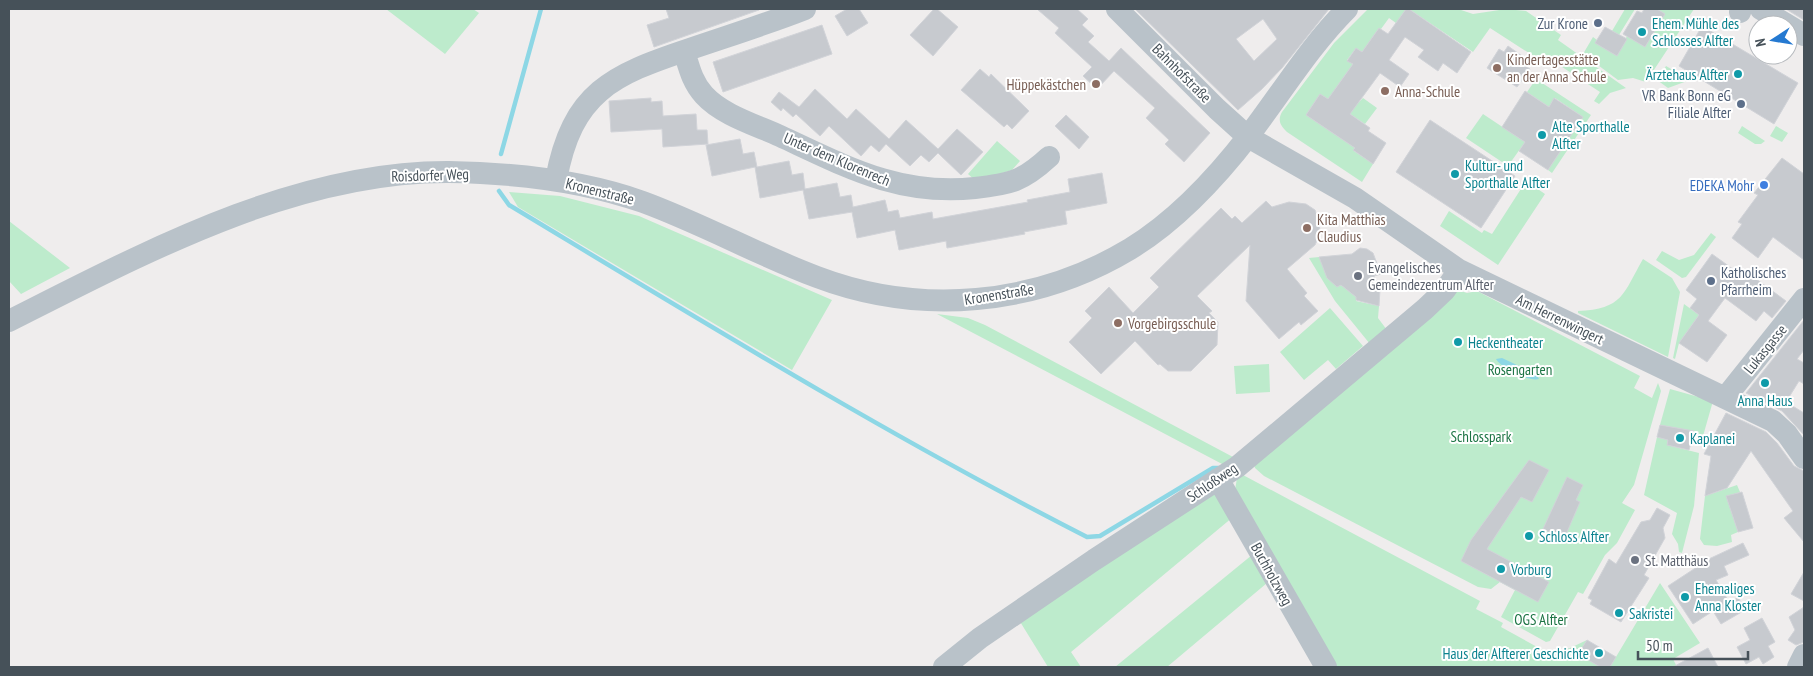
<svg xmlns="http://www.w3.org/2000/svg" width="1813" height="676" viewBox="0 0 1813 676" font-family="'PT Sans Narrow',sans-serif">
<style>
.green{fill:#bdebcc}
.water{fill:#8dd7e5}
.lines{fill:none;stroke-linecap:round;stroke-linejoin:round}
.stream{stroke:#8dd7e5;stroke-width:4.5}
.building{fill:#c7cacf;stroke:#d1d3d8;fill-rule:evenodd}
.minor{stroke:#b9c2c9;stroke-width:22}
.service-dot{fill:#5c6f8a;stroke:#fff;stroke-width:2}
.culture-dot{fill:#0f9aa8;stroke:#fff;stroke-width:2}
.education-dot{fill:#8d6e63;stroke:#fff;stroke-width:2}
.shop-dot{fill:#3f7fe0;stroke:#fff;stroke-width:2}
.worship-dot{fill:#6b7280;stroke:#fff;stroke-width:2}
.labels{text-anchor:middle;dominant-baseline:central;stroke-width:4;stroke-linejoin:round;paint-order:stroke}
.service-label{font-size:15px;fill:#4e5e75;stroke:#fff;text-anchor:end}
.culture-label{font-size:15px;fill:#0d838f;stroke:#fff;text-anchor:start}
.education-label{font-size:15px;fill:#785e54;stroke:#fff;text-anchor:start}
.street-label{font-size:15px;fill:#465159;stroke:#fff}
.shop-label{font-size:15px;fill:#366cbe;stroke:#fff;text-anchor:end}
.worship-label{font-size:15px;fill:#5b616d;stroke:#fff;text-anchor:start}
.park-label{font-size:15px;fill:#1c7444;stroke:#fff}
</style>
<rect width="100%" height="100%" fill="#efeded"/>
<path class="green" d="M386,9H473L479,13L445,54Z
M1368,9H1406L1396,23L1389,18L1381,29L1379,28L1362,52L1356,48L1347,60L1353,64L1336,88L1358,103L1363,98L1377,108L1365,124L1320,94L1306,115L1355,148L1354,151L1373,164L1362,182L1287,132C1281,126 1277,121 1282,112L1334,43Z
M1409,9H1458L1473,14L1506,9L1526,11L1561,35L1558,40L1626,88L1610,93L1599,104L1594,101L1600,92L1550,59L1546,64L1490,28L1473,52Z
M1625,9H1635L1619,35L1612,31Z
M1657,9H1694L1646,82L1633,78L1618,80L1583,54L1593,37L1597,40L1596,43L1617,56L1627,36L1645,47L1665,14Z
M1666,66L1690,80L1668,88L1657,80Z
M1536,79L1591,115L1552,173L1548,170L1583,117L1555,98L1549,107L1527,92Z
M1483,114L1525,142L1508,166L1466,138Z
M1742,126L1765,141L1761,144H1755L1738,133Z
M1776,126L1788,133L1782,142L1770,136Z
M997,141L1020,161L1012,170L976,181L968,174Z
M1526,181L1545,194L1498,265L1440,226L1449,211L1482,233L1484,230L1492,234Z
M509,192L560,196L639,216L832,300L792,370L518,207Z
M9,221L70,268L21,294L9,281Z
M1711,233L1716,237L1686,277L1682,278L1656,260L1662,251L1679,260L1694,255Z
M1319,257L1331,281L1337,287L1341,285L1356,297V301L1379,306L1378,318L1387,330L1370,344L1335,301L1309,258Z
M1643,259L1672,278L1680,292L1668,357L1578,313V311C1623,309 1623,294 1643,259Z
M1458,290L1467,293L1477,291L1640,376L1634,388L1652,398L1658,383L1661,391L1634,485L1622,503L1635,510L1617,543L1605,555L1583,594L1578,592L1550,641L1546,642L1501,617L1515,590L1500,582L1491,589L1478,587L1264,476L1255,468L1254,465Z
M1684,304L1699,315L1679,343L1675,359L1673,358Z
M1330,308L1363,346L1336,369L1328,360L1304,380L1280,352Z
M937,314L968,318L985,325L1233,457L1224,465Z
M1269,364L1270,392L1236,394L1234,366Z
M1670,389L1713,401L1701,443L1691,441L1693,431L1660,425Z
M1657,437L1668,440L1667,445L1699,453L1694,506L1682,553L1679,552L1678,544L1672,534L1677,513L1644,495Z
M1243,475L1480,601L1476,609L1503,623L1501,627L1548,653L1570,648L1587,640L1579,654L1600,667H1332L1235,490L1237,478Z
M1737,485L1740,492L1727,497L1738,532L1731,535L1732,542L1717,546L1704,545L1700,539L1705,496Z
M1217,488L1233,517L1071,652L1081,667H1048L1019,620Z
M1252,555L1267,583L1167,667H1115Z
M1660,583L1700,643L1673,659L1677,667H1610Z"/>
<path class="water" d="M1502,358L1536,374L1539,379C1529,382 1501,368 1496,359Z"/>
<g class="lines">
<path class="stream" d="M501,154L541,9
M499,191L509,205C700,320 889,436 1087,537L1100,536L1213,468H1219"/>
</g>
<path class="building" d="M666,9H759V10L654,47L647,25L669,18Z
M847,9H859L868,23L847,36L835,16Z
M934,9H937L958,27L933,56L910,35Z
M1037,9H1077L1088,19L1082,25L1094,36L1088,42L1109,61L1121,48L1210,133L1184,162L1165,144L1169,140L1146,118L1155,108L1114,71L1097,89L1083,76L1092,67L1055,33L1059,28Z
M1135,9H1329L1282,68L1262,89L1238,110ZM1263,19L1277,39L1254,61L1236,39Z
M1406,9H1409L1471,52L1457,73L1443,63L1438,71L1418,57L1424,50L1405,37L1389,60L1409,74L1400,87L1380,73L1350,114L1370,128L1368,131L1386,143L1373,164L1353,150L1355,148L1306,115L1320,94L1328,99L1353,64L1347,61L1356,48L1362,52L1379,28L1388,34Z
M1644,9H1657L1665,14L1645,47L1623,34L1637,11L1642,13Z
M1786,9H1804V20Z
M822,25L832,54L723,92L713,62Z
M1702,26L1798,83L1774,124L1679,66Z
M1605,27L1627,39L1617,56L1595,43Z
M1508,46L1522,56L1518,61L1530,69L1517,87L1487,68L1499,49L1504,52Z
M980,69L989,77L991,74L1029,111L1012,129L1007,124L1004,127L961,90Z
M815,89L847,119L856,109L889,139L906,120L938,149L957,129L983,152L961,175L938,153L929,162L921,155L910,166L886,144L879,152L871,145L861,156L829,126L820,136L796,114L793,117L783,108L781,111L771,102L779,92L799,107Z
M1525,91L1549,107L1554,98L1583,117L1548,170L1519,151L1525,142L1502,127Z
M651,98V102L662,101L663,116L696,114L697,130H707L708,144L663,147L662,129L611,132L609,101Z
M1066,115L1089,137L1079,149L1055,126Z
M1430,120L1515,176L1481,228L1396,172Z
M740,139L743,154L754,152L757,167L789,161L792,175L803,173L805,189L837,183L840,197L851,195L853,207L885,200L888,212L898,210L900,218L932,212L933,219L1028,202L1027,200L1070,192L1068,179L1102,173L1107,203L1065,211L1067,224L1024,232L1025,234L947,248L946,241L899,250L895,230L857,238L852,212L809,219L803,190L760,198L755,167L712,176L706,145Z
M1782,158L1804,174V260L1773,237L1758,258L1732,238L1742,224L1738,222L1758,195L1754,193Z
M1266,201L1272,207L1289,202L1306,204L1315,210L1319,220L1320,234L1315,245L1287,269L1307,293L1304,296L1318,311L1301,325L1299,322L1279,339L1246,301L1250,245L1197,296L1212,311L1209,313L1218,322L1217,345L1191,371H1168L1160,364L1158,365L1135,341L1101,374L1069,342L1092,318L1085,311L1109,287L1133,313L1159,287L1150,278L1221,208L1232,219L1235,216L1242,223Z
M1360,248L1367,249L1373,253L1381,274L1374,276L1380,289L1379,306L1356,300V297L1341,285L1337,287L1327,278L1319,257L1352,254Z
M1712,254L1748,280L1752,276L1786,301L1772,318L1764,311L1756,321L1725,298L1708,321L1727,335L1707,362L1679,343L1699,315L1690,308L1697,299L1686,290Z
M1804,320V350L1797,359L1804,363V384L1799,381L1786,402L1804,413V435L1782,411L1746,393Z
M1726,413L1766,432L1777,443L1794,466L1804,471V542L1784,518L1793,511L1751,451L1727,488L1705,496L1711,456L1704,454Z
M1660,425L1694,431L1689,450L1667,445L1668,440L1657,437Z
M1529,460L1549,470L1532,502L1521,497L1487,549L1549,582L1538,602L1461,561L1471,540Z
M1567,477L1583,485L1576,500L1580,502L1564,539L1543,529Z
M1742,492L1753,528L1738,532L1726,496Z
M1657,508L1670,515L1663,528L1665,538L1644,575L1649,578L1621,622L1590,604L1592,600L1588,598L1609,559L1616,564L1641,522L1650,520Z
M1743,543L1749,555L1724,566L1728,575L1716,580L1729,602L1738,597L1745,610L1721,624L1713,611L1693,624L1668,586L1697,567L1696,565Z
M1804,572V601L1791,594Z
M1804,607V642L1796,645L1788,640L1795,630L1789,617Z
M1762,618L1775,642L1768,646L1774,657L1763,664L1759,657L1746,664L1737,647L1750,640L1744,628Z
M1587,640L1616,657L1610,667H1600L1578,654Z
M1708,648L1718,667H1673Z"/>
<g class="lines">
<path class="minor" d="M1117,9L1217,109L1248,137L1355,198L1459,270L1773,421L1787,434L1804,458
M1761,9L1804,35
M1740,12L1741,9
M684,51C689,67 692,82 704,95C722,115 756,125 780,136C847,167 899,196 975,188C1011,184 1023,181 1049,157
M556,180C572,92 612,75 690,49C728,36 767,24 805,9
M9,321C144,253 295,171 449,172C515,173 581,180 643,202C703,224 758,255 817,277C920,316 1035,306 1130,249C1176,221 1217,177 1250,134C1282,92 1310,46 1347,9
M1725,398L1804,299
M1218,479L1326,667
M944,667L980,638L1094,560L1237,467L1425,309L1445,290L1459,270
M1798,667L1804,655"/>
</g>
<g class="service-dot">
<circle cx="1598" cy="23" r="5"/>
<circle cx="1741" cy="104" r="5"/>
<circle cx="1711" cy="281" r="5"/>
</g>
<g class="culture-dot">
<circle cx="1642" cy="32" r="5"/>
<circle cx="1738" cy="74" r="5"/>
<circle cx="1542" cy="135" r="5"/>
<circle cx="1455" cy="174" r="5"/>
<circle cx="1458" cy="342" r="5"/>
<circle cx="1765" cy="383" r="5"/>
<circle cx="1680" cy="438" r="5"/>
<circle cx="1529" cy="536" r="5"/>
<circle cx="1501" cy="569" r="5"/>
<circle cx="1685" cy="597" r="5"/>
<circle cx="1619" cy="613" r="5"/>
<circle cx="1599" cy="653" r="5"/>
</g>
<g class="education-dot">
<circle cx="1497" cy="68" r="5"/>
<circle cx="1096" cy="84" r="5"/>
<circle cx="1385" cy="91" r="5"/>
<circle cx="1307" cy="228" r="5"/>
<circle cx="1118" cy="323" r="5"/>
</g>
<circle class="shop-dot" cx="1764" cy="185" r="5"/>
<g class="worship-dot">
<circle cx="1358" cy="276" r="5"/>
<circle cx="1635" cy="560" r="5"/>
</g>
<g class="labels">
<g class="service-label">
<text x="1588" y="23">Zur Krone</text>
<text x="1731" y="95">VR Bank Bonn eG<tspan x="1731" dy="17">Filiale Alfter</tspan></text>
<text x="1721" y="272" text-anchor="start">Katholisches<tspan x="1721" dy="17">Pfarrheim</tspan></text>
</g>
<g class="culture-label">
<text x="1652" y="23">Ehem. Mühle des<tspan x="1652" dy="17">Schlosses Alfter</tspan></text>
<text x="1728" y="74" text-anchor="end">Ärztehaus Alfter</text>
<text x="1552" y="126">Alte Sporthalle<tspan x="1552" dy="17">Alfter</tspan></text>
<text x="1465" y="165">Kultur- und<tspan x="1465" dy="17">Sporthalle Alfter</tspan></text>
<text x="1468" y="342">Heckentheater</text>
<text x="1765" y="400" text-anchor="middle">Anna Haus</text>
<text x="1690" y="438">Kaplanei</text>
<text x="1539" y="536">Schloss Alfter</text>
<text x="1511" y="569">Vorburg</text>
<text x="1695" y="588">Ehemaliges<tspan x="1695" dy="17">Anna Kloster</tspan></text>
<text x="1629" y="613">Sakristei</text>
<text x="1589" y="653" text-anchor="end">Haus der Alfterer Geschichte</text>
</g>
<g class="education-label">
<text x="1507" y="59">Kindertagesstätte<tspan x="1507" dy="17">an der Anna Schule</tspan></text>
<text x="1086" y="84" text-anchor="end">Hüppekästchen</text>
<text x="1395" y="91">Anna-Schule</text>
<text x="1317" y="219">Kita Matthias<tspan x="1317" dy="17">Claudius</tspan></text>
<text x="1128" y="323">Vorgebirgsschule</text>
</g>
<g class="street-label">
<text transform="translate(1182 73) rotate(45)">Bahnhofstraße</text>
<text transform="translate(837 159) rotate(23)">Unter dem Klorenrech</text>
<text transform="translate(430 175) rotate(-2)">Roisdorfer Weg</text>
<text transform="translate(600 191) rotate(14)">Kronenstraße</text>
<text transform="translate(999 294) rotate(-9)">Kronenstraße</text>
<text transform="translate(1560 319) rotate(26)">Am Herrenwingert</text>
<text transform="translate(1765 349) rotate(-51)">Lukasgasse</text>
<text transform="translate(1212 482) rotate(-34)">Schloßweg</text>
<text transform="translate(1272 574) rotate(61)">Buchholzweg</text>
</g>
<g class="shop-label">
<text x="1754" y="185">EDEKA Mohr</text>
</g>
<g class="worship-label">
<text x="1368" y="267">Evangelisches<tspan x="1368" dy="17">Gemeindezentrum Alfter</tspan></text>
<text x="1645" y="560">St. Matthäus</text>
</g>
<g class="park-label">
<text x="1520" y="369">Rosengarten</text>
<text x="1481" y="436">Schlosspark</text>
<text x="1541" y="619">OGS Alfter</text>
</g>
</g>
<rect width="1813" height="676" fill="none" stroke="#465159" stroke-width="20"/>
<g transform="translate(1773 40) rotate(258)"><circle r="24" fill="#ffffff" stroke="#b5b9bd"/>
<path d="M0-4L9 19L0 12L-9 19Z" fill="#2579d1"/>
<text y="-8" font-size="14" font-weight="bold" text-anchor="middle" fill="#465159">N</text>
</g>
<path d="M1638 651v8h110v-8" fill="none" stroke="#465159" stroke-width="2.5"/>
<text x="1646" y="651" font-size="15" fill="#465159" stroke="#ffffff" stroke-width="4" paint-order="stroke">50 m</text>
</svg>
